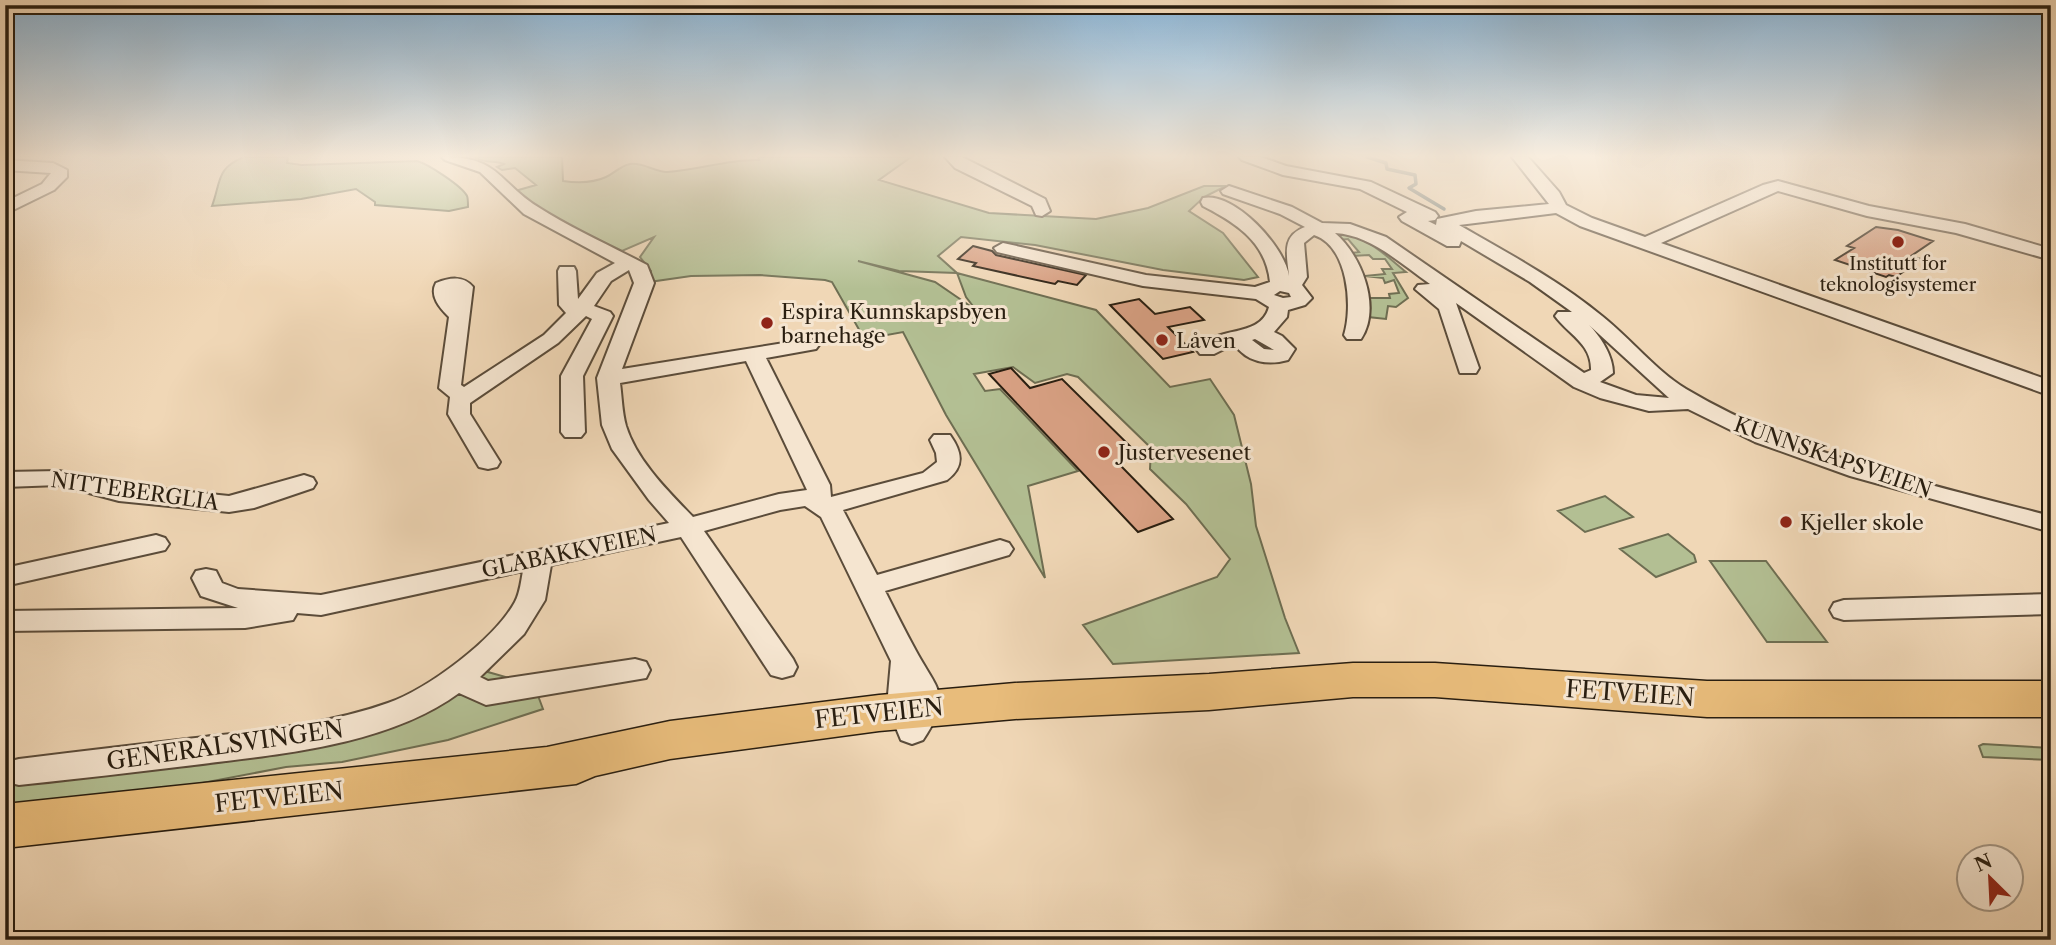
<svg xmlns="http://www.w3.org/2000/svg" width="2056" height="945" viewBox="0 0 2056 945" font-family="'Libre Caslon Text',serif">
<style>
.green{fill:#b3bf93;stroke:#6e6e52;stroke-width:2;fill-rule:evenodd}
.lines{fill:none;stroke-linecap:round;stroke-linejoin:round}
.stream{stroke:#707a76;stroke-width:3.5}
.building{fill:#daa285;stroke:#291e10;stroke-width:2}
.minor-casing{stroke:#5b4c3a;stroke-width:4}
.highway-casing{stroke:#291e10;stroke-width:3}
.minor{fill:#f5e5d0;fill-rule:evenodd}
.highway{fill:#e8bc7b;fill-rule:evenodd}
.poi-dot{fill:#8f2418;stroke:#f5e5d0;stroke-width:2.5}
.labels{text-anchor:middle;dominant-baseline:central;stroke-width:6;stroke-linejoin:round;paint-order:stroke}
.far-poi-label{font-size:18px;fill:#291e10;stroke:#f5e5d0}
.poi-label{font-size:21px;fill:#291e10;stroke:#f5e5d0;text-anchor:start}
.street-label{font-size:21px;fill:#291e10;stroke:#f5e5d0}
.near-street-label{font-size:24px;fill:#291e10;stroke:#f5e5d0}
</style>
<rect width="100%" height="100%" fill="#f0d7b6"/>
<filter id="stains"><feTurbulence type="fractalNoise" baseFrequency=".00286" numOctaves="4"/><feColorMatrix values="0 0 0 0 .2 0 0 0 0 .09 0 0 0 0 .02 0 0 0 .5 -.17"/></filter>
<radialGradient id="worn" r=".72"><stop offset=".6" stop-color="#630" stop-opacity="0"/><stop offset="1" stop-color="#630" stop-opacity=".3"/></radialGradient>
<path class="green" d="M244,157H288L287,163L302,165L417,161C428,164 462,186 467,196C468,198 468,205 468,207L449,211L375,205V202L356,189L301,199L212,206C221,182 216,168 244,157Z
M474,157H562L563,181C577,183 593,183 606,177C615,173 620,166 630,164C643,162 655,172 667,172C699,170 728,159 759,160L758,157H911L879,180L989,213L1096,219L1148,208L1204,186H1226L1204,197L1189,211L1223,233L1258,277L1244,280L1163,270L1035,245L961,237L938,256L957,273L1096,310L1170,387L1210,379L1234,415L1251,484L1256,526L1285,618L1299,653L1113,664L1083,625L1217,577L1230,559L1186,504L1150,469L1151,448L1078,377L1067,374L1035,383L1013,367L974,374L985,391L1000,389L1078,471L1028,486L1045,578L946,415L903,332L887,335L884,333H861L832,282L825,280L760,275L691,276L649,282L651,271L640,257L654,237L622,251L538,210L515,191L536,185L515,168L502,170L497,167L504,164C494,159 488,165 474,157ZM858,261L899,271L957,273L966,297L976,310L935,282Z
M1333,233C1364,233 1384,254 1406,272L1393,273L1408,298L1396,307L1388,306L1386,319L1368,317L1367,298H1390L1389,294L1399,293L1394,280L1385,283L1383,278L1365,276L1385,274L1382,269H1392L1385,259H1373L1369,255L1352,256L1351,253L1359,252L1348,239L1338,240Z
M1605,496L1633,517L1585,532L1558,511Z
M1668,534L1694,555L1696,562L1656,577L1620,549Z
M1710,561H1766L1827,642H1767Z
M501,644L488,672L534,685L543,709L448,740L342,762L286,767L171,789L5,805V762L314,730L454,688Z
M1983,744L2051,748V760L1983,757L1979,746Z"/>
<g class="lines">
<path class="stream" d="M1367,157L1386,163L1387,169L1415,175L1416,184L1409,188L1444,209"/>
</g>
<path class="building" d="M1876,227L1898,230L1933,241L1911,256L1921,259L1896,277L1889,275L1886,277L1835,260L1854,248L1847,246Z
M973,246L992,251L996,255L1086,275L1077,285L1058,281L1055,284L973,266L976,263L958,259Z
M1139,299L1155,314L1190,307L1204,320L1168,327L1193,352L1163,359L1110,305Z
M1011,368L1030,388L1062,379L1139,455L1117,462L1173,519L1138,532L989,374Z"/>
<g class="lines">
<defs>
<path id="minor" d="M442,157C499,156 498,182 538,207C572,229 611,246 647,265L654,283L622,369L809,339L816,341L819,345L816,349L766,358L830,485L831,497L923,473L937,462L936,453L930,440L934,435H950C962,452 965,466 947,480L843,510L877,575L1000,540L1009,543L1013,549L1009,555L885,591C895,611 905,631 916,651C937,690 953,695 923,740L912,744L901,740L887,706L891,661L821,517L805,506L780,510L704,531L793,659L797,667L793,675L782,678L771,675L681,537L551,565L545,600L524,634L480,677L488,681L635,659L646,662L650,670L646,678L486,705L459,693C386,746 280,754 194,765C135,772 77,779 19,785L7,782V762L19,759C81,751 143,744 204,737C266,730 329,724 388,703C428,689 494,640 515,602C520,593 521,581 523,571L321,615L297,613L293,620L245,628L5,631V611L238,608L201,596L192,578L196,571L206,569L216,571L222,583L238,589L321,595L669,523L649,500L612,449L602,425L597,378L634,283L629,270L611,281L594,306L610,312L613,316L583,376L585,432L581,437H565L561,432V376L592,319L586,316L558,343L470,403V414L500,462L497,467L488,469L479,467L476,462L448,414L450,397L439,388L449,317C440,308 429,296 436,283C449,278 463,275 473,287L461,385L464,387L544,335L566,313L559,305L558,271L560,267H574L576,271L578,299L597,273L615,263L524,214L480,172L445,160ZM746,361L807,490L779,494L693,517C668,491 637,461 626,426C622,412 622,397 620,383Z
M945,157H962L1045,199L1050,211L1042,216L1036,215L1032,206L955,168Z
M1239,157H1261L1286,166L1371,182L1435,212L1438,216L1435,220L1428,221L1436,225L1437,219L1476,211L1549,204L1512,157H1528L1559,192L1566,205L1592,218L1645,237L1763,185L1778,181L1869,206L1965,224L2051,249V260L1956,233L1867,216L1778,191L1661,243L2051,381V396L1580,226L1556,213L1459,225C1508,253 1558,280 1602,316C1631,339 1655,370 1686,389C1797,455 1927,484 2051,516V532L1850,476L1755,442L1688,409L1649,411L1600,398L1574,387L1456,303L1479,368L1476,373H1460L1439,309L1415,289L1418,285L1430,284C1401,264 1371,235 1335,233C1361,255 1382,307 1361,339H1347L1344,335C1353,306 1348,246 1314,235L1304,243L1307,277L1302,285L1312,298L1305,305L1288,310L1287,317L1274,332L1282,336L1295,349L1288,360C1267,366 1247,362 1234,344L1214,354H1200L1197,350C1215,324 1260,340 1269,307L1256,299L1143,286L997,252L994,248L1003,243L1146,275L1255,287L1270,282C1266,242 1236,223 1203,206L1201,202L1203,198C1234,191 1285,247 1289,276C1287,255 1281,236 1305,227L1280,214L1223,194L1221,191L1229,186L1292,207L1322,223L1350,224L1386,237L1584,373L1591,370C1592,344 1568,334 1555,316L1558,312H1572L1530,282L1461,241L1459,246H1447L1402,221L1399,217L1407,212L1360,189L1283,175L1242,160ZM1280,291L1289,293L1291,297L1283,298L1274,295ZM1589,325L1669,398L1636,395L1600,382L1613,373C1613,356 1601,337 1589,325ZM1255,339L1274,350L1264,349L1252,340Z
M5,160L53,163L67,170V177L54,190L5,214V202L42,184L51,173L5,170Z
M59,471L121,485L229,496L304,475L313,478L316,483L313,488L254,508L229,512L119,501L59,485L5,487V472Z
M156,535L165,538L169,544L165,550L5,586V568Z
M2051,594V614L1844,620L1834,617L1830,610L1834,603L1844,600Z"/>
<path id="highway" d="M1353,663H1435L1707,681H2051V717H1707L1435,697H1353L1209,710L1015,719L879,731L670,759L595,776L576,784L5,848V804L547,747L670,721L879,695L1015,683L1209,674Z"/>
</defs>
<use href="#minor" class="minor-casing"/>
<use href="#highway" class="highway-casing"/>
<use href="#minor" class="minor"/>
<use href="#highway" class="highway"/>
</g>
<linearGradient id="sky" x2="0" y2="1"><stop stop-color="#8bb5d6"/><stop offset="0.54" stop-color="#f8edde"/><stop offset="1" stop-color="#f8edde" stop-opacity="0"/></linearGradient>
<rect width="2056" height="289" fill="url(#sky)"/>
<g class="poi-dot">
<circle cx="1898" cy="242" r="7"/>
<circle cx="767" cy="323" r="7"/>
<circle cx="1162" cy="340" r="7"/>
<circle cx="1104" cy="452" r="7"/>
<circle cx="1786" cy="522" r="7"/>
</g>
<g class="labels">
<g class="far-poi-label">
<text x="1898" y="264">Institutt for<tspan x="1898" dy="21">teknologisystemer</tspan></text>
</g>
<g class="poi-label">
<text x="781" y="311">Espira Kunnskapsbyen<tspan x="781" dy="24">barnehage</tspan></text>
<text x="1176" y="340">Låven</text>
<text x="1118" y="452">Justervesenet</text>
<text x="1800" y="522">Kjeller skole</text>
</g>
<g class="street-label">
<text transform="translate(1833 457) rotate(19)">KUNNSKAPSVEIEN</text>
<text transform="translate(135 491) rotate(8)">NITTEBERGLIA</text>
<text transform="translate(569 552) rotate(-12)">GLABAKKVEIEN</text>
</g>
<g class="near-street-label">
<text transform="translate(1630 693) rotate(4)">FETVEIEN</text>
<text transform="translate(879 713) rotate(-6)">FETVEIEN</text>
<text transform="translate(225 745) rotate(-8)">GENERALSVINGEN</text>
<text transform="translate(279 797) rotate(-6)">FETVEIEN</text>
</g>
</g>
<rect width="2056" height="945" fill="none" stroke="#f0d7b6" stroke-width="28"/>
<rect x="7" y="7" width="2042" height="931" fill="none" stroke="#291e10" stroke-width="3.5"/>
<rect x="14" y="14" width="2028" height="917" fill="none" stroke="#291e10" stroke-width="2"/>
<g transform="translate(1990 878) rotate(336)"><circle r="33" fill="#f5e5d0" stroke="#a39583" stroke-width="2"/>
<path d="M0-5L12 26L0 18L-12 26Z" fill="#8f2418"/>
<text y="-10" font-size="19" font-weight="bold" text-anchor="middle" fill="#291e10">N</text>
</g>
<rect width="100%" height="100%" filter="url(#stains)"/>
<rect width="100%" height="100%" fill="url(#worn)"/>
</svg>
